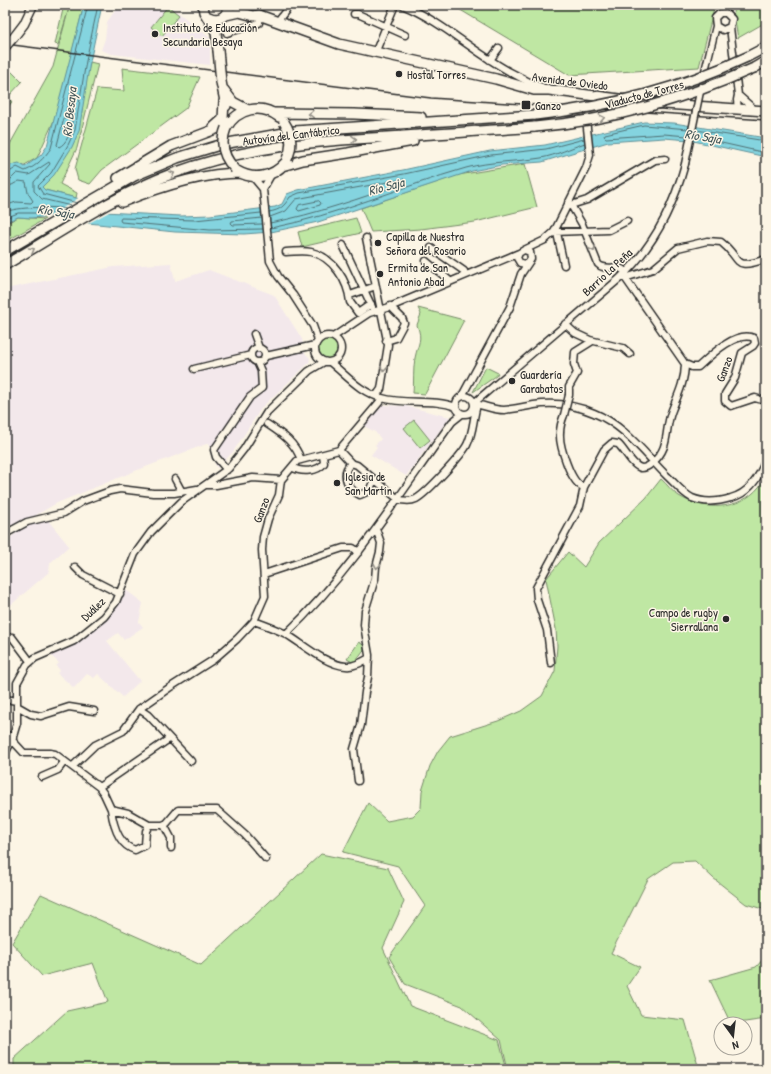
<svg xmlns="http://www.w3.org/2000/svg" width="771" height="1074" viewBox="0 0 771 1074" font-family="'Patrick Hand',sans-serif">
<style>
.built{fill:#f3e8eb}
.green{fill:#bfe7a3;stroke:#758967}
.water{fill:#84d4df;stroke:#609097}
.pier{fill:#fcf5e5}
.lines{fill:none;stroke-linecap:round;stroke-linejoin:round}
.shore{stroke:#4f6f73;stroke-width:1}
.minor-casing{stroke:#2b2b2b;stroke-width:9}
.major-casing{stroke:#2b2b2b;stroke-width:11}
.highway-casing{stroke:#2b2b2b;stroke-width:12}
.minor{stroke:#fcf5e5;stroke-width:6}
.major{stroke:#fcf5e5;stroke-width:8}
.highway{stroke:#fcf5e5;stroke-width:9}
.rail{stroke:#2b2b2b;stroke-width:1.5}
.minor-bridge-casing{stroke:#2b2b2b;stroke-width:9;stroke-linecap:butt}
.major-bridge-casing{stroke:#2b2b2b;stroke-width:11;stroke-linecap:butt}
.highway-bridge-casing{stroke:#2b2b2b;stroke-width:12;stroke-linecap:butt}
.minor-bridge{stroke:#fcf5e5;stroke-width:6}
.major-bridge{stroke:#fcf5e5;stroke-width:8}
.highway-bridge{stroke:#fcf5e5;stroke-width:9}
.oneway{stroke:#949088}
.poi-dot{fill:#2b2b2b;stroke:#fcf5e5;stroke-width:1.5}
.labels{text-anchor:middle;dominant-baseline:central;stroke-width:3;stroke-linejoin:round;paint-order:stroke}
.poi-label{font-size:12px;fill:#2b2b2b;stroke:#fcf5e5;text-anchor:start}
.street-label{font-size:12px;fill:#2b2b2b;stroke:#fcf5e5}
.water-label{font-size:13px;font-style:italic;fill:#415558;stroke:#fcf5e5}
</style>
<rect width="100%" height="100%" fill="#fcf5e5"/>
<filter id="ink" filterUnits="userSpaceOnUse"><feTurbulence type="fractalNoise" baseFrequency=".025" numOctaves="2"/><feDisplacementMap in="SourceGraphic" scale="8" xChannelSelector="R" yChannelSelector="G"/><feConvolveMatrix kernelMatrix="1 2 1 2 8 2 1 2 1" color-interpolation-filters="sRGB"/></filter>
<g filter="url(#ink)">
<path class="built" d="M119,5H169L210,38V65L112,54L101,50L105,39L107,22Z
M171,263L175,281L209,270L274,295L302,339L305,353L310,358L309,363L262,407L233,452L217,468L213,459L209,443L135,471L57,503L5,533V289L113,267Z
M382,405L406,406L450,417L406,476L371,455L377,447L375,445L381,439L375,432L364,426Z
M47,519L69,546L50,563L49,572L5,610V542L26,525Z
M126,590L143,603L139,622L143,627L124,640L118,633L107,641L140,681L123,697L98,674L94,678L87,674L74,688L57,673L60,670L56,666L59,663L49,654L88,633L104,621L116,608Z"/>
<path class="green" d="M64,5H84L56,116L37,158L5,176V149L9,146L53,67L69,8L58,45L55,44Z
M452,5H715L699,67L569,75Z
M732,5H766V22L738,38Z
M168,6L179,15L162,36L151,27Z
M90,62L98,64L77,148L60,184L77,193L76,198L45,190L41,187C75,155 81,105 90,62Z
M122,68L200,77L186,108L102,170L90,184L78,180L75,169L97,89L124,91Z
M10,70L22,82L8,97L12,102L6,109L5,75Z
M525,164L537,207L475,222L421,229L371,232L361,208L458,175Z
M18,217L45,219L5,242V224Z
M356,218L361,233L302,247L298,232Z
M418,308L464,320L425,394L413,393C414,381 413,369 415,358C418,343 423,340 417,325L421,314Z
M318 349a10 10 0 1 1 20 0a10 10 0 1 1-20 0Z
M486,367L498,373L496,376L473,392Z
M414,420L430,440L420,448L404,428Z
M766,473V910L746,904L713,878L695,861L673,862L648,879L611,953L640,967L627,986L641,1015L685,1020L699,1069H508L501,1040L462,1006L405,984L389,957L425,906L398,866L343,852L368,803L387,821L413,816L421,808L422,791L430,766L438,751L450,736L498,721L521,711L542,696L555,671L557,646L556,629L546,579L568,552L584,567L599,543L646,498L661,479C667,484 672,492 679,496C704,511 739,511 759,487C762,484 764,478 766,473Z
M359,642L366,647L354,663L347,659Z
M321,854L388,868L404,902L383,948L410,1006L499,1040L507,1069H14V1059L67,1011L108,1002L93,963L42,976L12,943L41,894L201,965Z
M766,956V1019L731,1024L710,980L756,967Z"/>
<path class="water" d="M84,5H102L90,62L79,131L72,147L54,175L42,187L45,190L80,199L104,212L181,216L210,215L275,207L282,204L287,194L298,190L403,170L490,151L545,145L644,122L674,123L766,138V157L689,140L664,138L608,142L542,162L502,165L472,171L318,222L271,232L244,234L175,232L88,223L53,216L31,218L18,217L8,221L5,226V173L11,165L19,163L25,167L41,155L47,146Z"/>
<path class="pier" d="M80,197L94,202L105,210L111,211L87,224L60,219L47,218Z"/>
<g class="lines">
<path class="shore" d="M74,91L75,93C73,108 74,140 59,147L57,145L71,92Z
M696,130L766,141
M687,136L664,134L606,138L604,136L605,134L644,125L688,129
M695,137L766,153
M5,175L17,167L25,171C37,166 44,158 51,148L88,5
M5,180L11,179L17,173L29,175L49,162L50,164L34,182V191L42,199L71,206
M5,186L12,185L19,181L26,182L28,193L33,201L31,203L16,202L5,206
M319,201L321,203L320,205L299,211L297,209L299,205Z
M77,203L43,194L38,186L51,173L68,145L75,130L86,61L98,5
M5,212C16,207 54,206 66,209
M269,212C281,210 284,206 290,197L299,193L404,174L491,155L546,149L584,139
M261,213L195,220L121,218L120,220L121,222L210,230L263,229
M270,217L286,211L296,199L404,179L406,181L405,183C360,198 317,214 270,223
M5,218L18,213H60
M262,218L232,221L231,223L233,225L262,224
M271,228C338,215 400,187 466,168C491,161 516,162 541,158C557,155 570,148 585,143"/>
<defs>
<path id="minor" d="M402,5C442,21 474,53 512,73C522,78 531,84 542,87
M354,14H358L405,35
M277,22L290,5
M716,26L723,30L730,27
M227,33L259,23L260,16
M375,53L395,5
M490,60L499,48
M701,87L716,26L715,18L720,13H726L732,19L730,27L738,95L737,100L738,110
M738,95L755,110
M272,173L263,189L270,261L278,276L293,295L313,326L318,340
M253,177L263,189
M568,203L571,205L582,224L598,264C605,272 617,263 626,272
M571,205L587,200L655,160L665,159
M554,232L609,230L627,221
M557,233L564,265
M366,238L388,345L381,389L376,396
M343,245L372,307
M431,248L464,271L465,275
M524,250L545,240L554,232L586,168L590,155L586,119
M286,252C293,252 303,250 311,252C333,257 348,281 350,302L358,313L371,304
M426,261L450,281
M623,275L685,364L692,367H698C710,356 736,330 754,338L755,343L753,346L742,353L735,378L725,394V401L731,406L755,398L766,401
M625,278L653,269L678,248L707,241L721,242C743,259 731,271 766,259
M350,295L376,286
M565,324L575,333L590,340L591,342L575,352L574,364L577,373L569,387V395
M254,334L259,348
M315 349a13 13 0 1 1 26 0a13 13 0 1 1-26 0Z
M333,337L369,313L390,307L519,253
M590,340L623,348L630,354
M386,341L396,338L404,323L402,318L390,306
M251 355a7 7 0 1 1 14 0a7 7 0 1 1-14 0Z
M266,356L315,345
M331,363C347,376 361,393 382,398C406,405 433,398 456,407
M194,369L251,355
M456 405a9 9 0 1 1 18 0a9 9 0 1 1-18 0Z
M462,396L510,307L521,274L531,259L530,252L524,250L519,253L517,258L520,263L526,264
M474,403L619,279C653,248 673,208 685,164
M474,404C484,405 493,410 504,410C514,409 524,407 534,405C554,402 575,405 594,413C624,425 644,453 667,476C675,483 682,493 692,498C704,503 718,502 731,498C750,493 760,476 766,459
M564,415C562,420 560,427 560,433C559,445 571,485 584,487
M267,424C282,434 295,442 301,460
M339,450L351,463L357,465L398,499C404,501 410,502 416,499C427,493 461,456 467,445C473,433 473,421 476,409
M351,463C340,474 348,490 360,495L369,491L374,480
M292,467C301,473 318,472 324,463L323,455
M227,470L216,457L214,450L250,397L262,388L261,371L257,362
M175,479L182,492
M207,485H216L253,478L281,480
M5,534L27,522L64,513L83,501L110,491L120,489L153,493H174L197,489
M75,567L83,575L120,594
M264,574L343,548H353L359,552
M254,621C265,625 276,629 286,634C303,644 326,665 346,666C354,667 362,662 369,658
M286,634C351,572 399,495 452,422L462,414
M12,637L30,661
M551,663L547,630L537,600L536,588L580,506L584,487L604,450L612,443L618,444C625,450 632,466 641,468C646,468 649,466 652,463C671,448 664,429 672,410C678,395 685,381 685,364
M5,699L17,701
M17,706L31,714L41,716L69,707L94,711
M139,709L148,715L191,761
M5,734L13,738
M12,740L24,753H50L55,754L99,787L104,794L111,809L128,813L149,825H163L167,823L178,810H217L245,835L266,859
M5,754L12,740L17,723V683L27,665L35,658L74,641L104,617L116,602L135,554L151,532L181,502L229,468L244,449L267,412L309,371L324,362
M73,766L95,745L123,731L139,709L169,688L213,660L237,639L254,621L265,596L262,550L263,537L268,519L279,495L281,480L297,461L339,450L382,399
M42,777L58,770L64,762
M358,781L354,749L361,725L365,692L368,677L369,655L364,625L365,611L375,579L376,567L380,552L381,543L376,529
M99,787L169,739
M111,809C113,824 118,845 135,850L145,845L146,831L149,825
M164,825L171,838V848"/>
<path id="major" d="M14,37L24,24L33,5"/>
<path id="highway" d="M203,5L204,12L216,32L218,50
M226,15L239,12L254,16L259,15L339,44L496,79L534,90H549L650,103L766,111
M209,17C219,22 228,16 229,5
M747,57L766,47
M754,68L766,61
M221,82L226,106
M224,90L233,102L248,110
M274,113L354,114L421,117
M214,127L223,119L224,101
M226,128C238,108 261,103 279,117
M282,166L303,160L348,153L413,141
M237,171C254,181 273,177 285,163
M118,178L171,146L229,124
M122,202C159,187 201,173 241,173
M5,251L134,176L177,158L223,144L295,131L535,115
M5,265C60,233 114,195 174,173C244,147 315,141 388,137C437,134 486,131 535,127"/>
</defs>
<use href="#minor" class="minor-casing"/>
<use href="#major" class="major-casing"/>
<use href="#highway" class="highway-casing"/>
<use href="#minor" class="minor"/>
<use href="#major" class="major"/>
<use href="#highway" class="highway"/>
<path class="rail" d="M5,44L431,98L766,120"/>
<defs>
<path id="minor-bridge" d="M685,164L701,87
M564,415L569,395"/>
<path id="major-bridge" d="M5,47L14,37"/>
<path id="highway-bridge" d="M218,50L221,82
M535,115C610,107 679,89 747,57
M284,122C292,134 293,146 287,159
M535,127C614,120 682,100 754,68
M226,128C220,143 223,157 235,169"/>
</defs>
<use href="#minor-bridge" class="minor-bridge-casing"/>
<use href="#major-bridge" class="major-bridge-casing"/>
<use href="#highway-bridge" class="highway-bridge-casing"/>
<use href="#minor-bridge" class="minor-bridge"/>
<use href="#major-bridge" class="major-bridge"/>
<use href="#highway-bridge" class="highway-bridge"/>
</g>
<defs><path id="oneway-chevron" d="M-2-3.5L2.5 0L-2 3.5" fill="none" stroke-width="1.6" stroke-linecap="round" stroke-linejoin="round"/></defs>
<g class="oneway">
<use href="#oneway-chevron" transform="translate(311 114) rotate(178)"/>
<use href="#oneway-chevron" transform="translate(602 118) rotate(-11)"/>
<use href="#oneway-chevron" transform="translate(354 139) rotate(-4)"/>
<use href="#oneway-chevron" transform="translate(172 174) rotate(-21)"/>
<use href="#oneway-chevron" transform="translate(593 249) rotate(65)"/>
<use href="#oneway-chevron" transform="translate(32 250) rotate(-30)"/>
<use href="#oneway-chevron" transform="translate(384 369) rotate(96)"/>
<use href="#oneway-chevron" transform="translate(377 566) rotate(101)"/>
</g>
</g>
<g class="poi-dot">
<circle cx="155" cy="34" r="4"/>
<circle cx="399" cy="74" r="4"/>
<rect x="521" y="100" width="10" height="10" rx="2"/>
<circle cx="378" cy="243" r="4"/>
<circle cx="380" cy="274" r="4"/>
<circle cx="512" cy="381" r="4"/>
<circle cx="337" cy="483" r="4"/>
<circle cx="726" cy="619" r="4"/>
</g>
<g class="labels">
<g class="poi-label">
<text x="163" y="27">Instituto de Educación<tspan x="163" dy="14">Secundaria Besaya</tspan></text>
<text x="407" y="74">Hostal Torres</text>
<text x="535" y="105">Ganzo</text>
<text x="386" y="236">Capilla de Nuestra<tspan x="386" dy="14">Señora del Rosario</tspan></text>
<text x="388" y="267">Ermita de San<tspan x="388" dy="14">Antonio Abad</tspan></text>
<text x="520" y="374">Guardería<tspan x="520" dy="14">Garabatos</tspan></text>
<text x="345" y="476">Iglesia de<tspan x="345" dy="14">San Martín</tspan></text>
<text x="718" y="612" text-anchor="end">Campo de rugby<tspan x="718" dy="14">Sierrallana</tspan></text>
</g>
<g class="street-label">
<text transform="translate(570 81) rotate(7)">Avenida de Oviedo</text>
<text transform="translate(644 94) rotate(-15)">Viaducto de Torres</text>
<text transform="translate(291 135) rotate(-7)">Autovía del Cantábrico</text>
<text transform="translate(607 272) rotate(-43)">Barrio La Peña</text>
<text transform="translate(724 369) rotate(-69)">Ganzo</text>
<text transform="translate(261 510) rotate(-69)">Ganzo</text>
<text transform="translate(93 609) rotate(-44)">Duález</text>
</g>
<g class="water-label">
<text transform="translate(69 112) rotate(-84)">Río Besaya</text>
<text transform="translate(703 136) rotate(9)">Río Saja</text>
<text transform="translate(386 186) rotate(-15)">Río Saja</text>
<text transform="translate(56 211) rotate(9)">Río Saja</text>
</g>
</g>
<rect width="771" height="1074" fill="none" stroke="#fcf5e5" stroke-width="20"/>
<rect x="10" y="10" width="751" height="1054" fill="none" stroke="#2b2b2b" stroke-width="1.5" filter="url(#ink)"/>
<g transform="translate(733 1036) rotate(165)"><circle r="19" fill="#fcf5e5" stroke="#a8a49b"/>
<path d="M0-3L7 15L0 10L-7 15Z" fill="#2b2b2b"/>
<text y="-6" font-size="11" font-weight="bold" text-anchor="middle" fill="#2b2b2b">N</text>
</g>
</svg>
